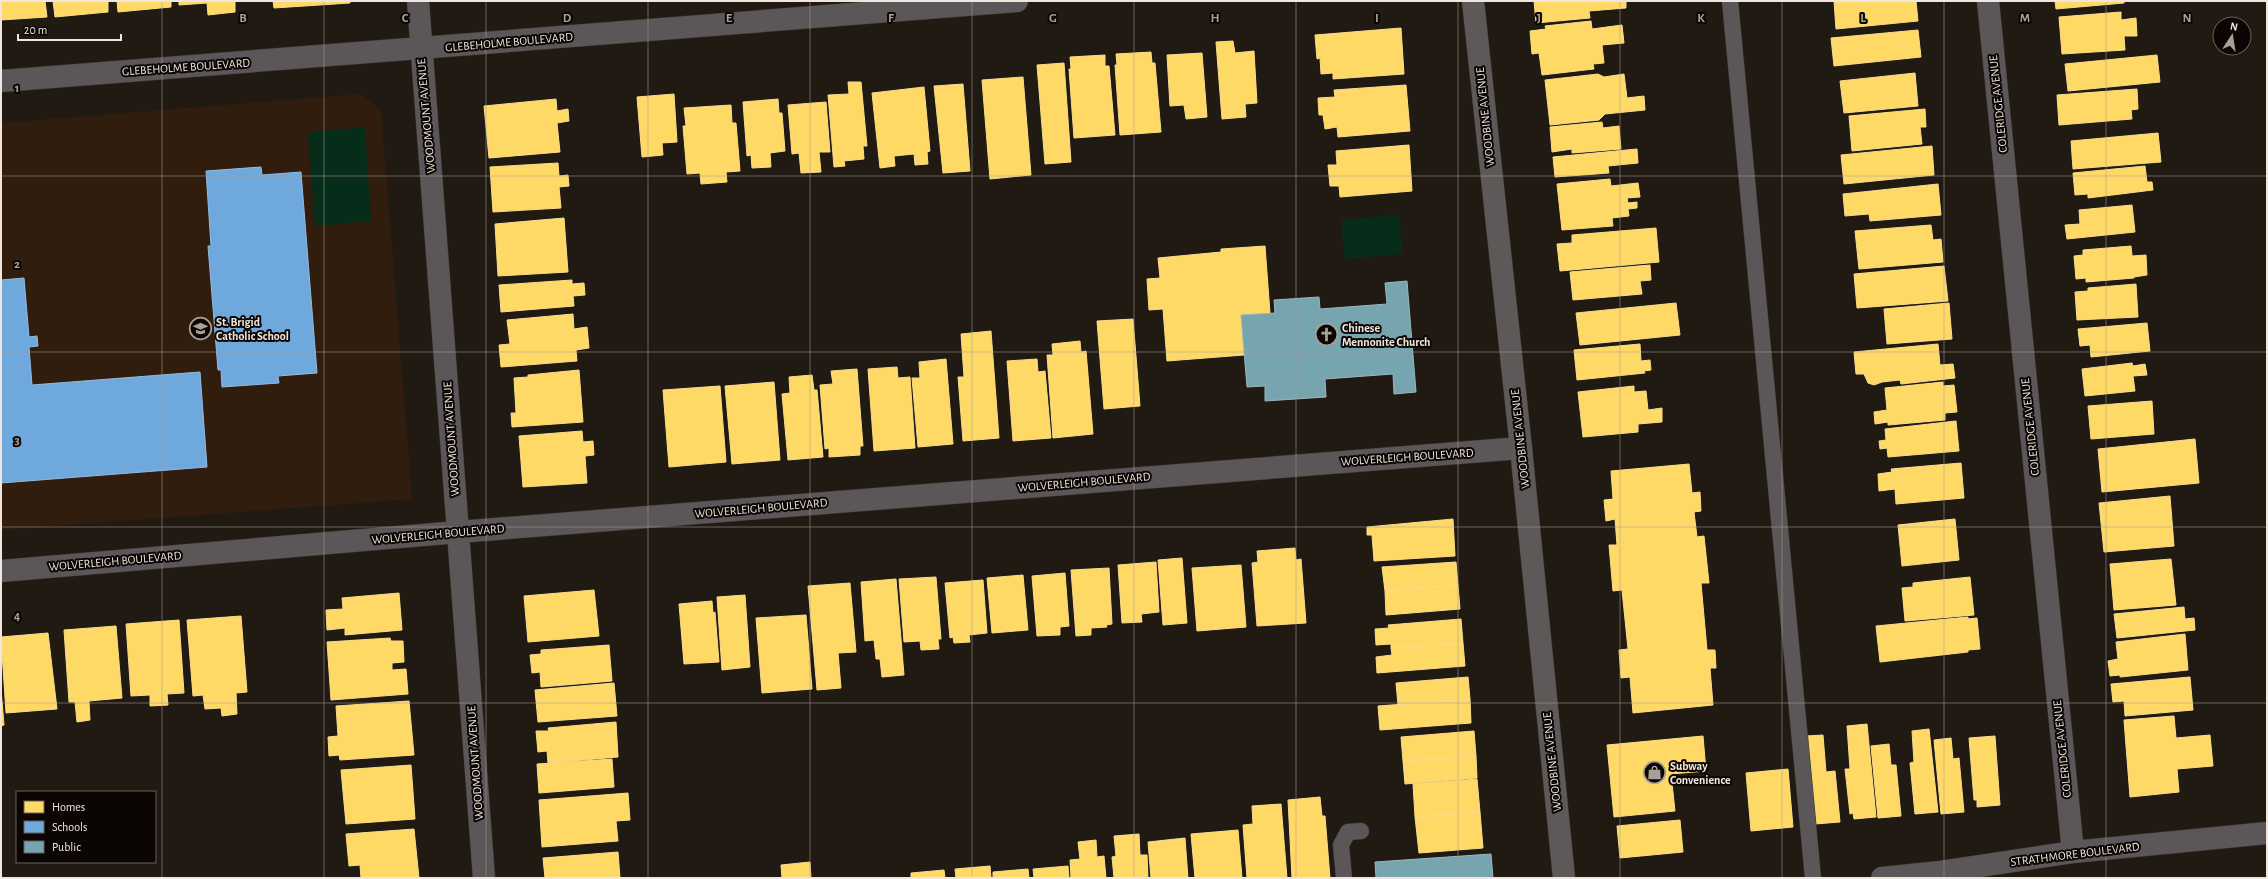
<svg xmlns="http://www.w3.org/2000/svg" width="2268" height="879" viewBox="0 0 2268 879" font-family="'Alegreya Sans',sans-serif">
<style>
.built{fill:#301d0e}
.green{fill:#062d19}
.homes{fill:#ffd966;stroke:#fadd8a}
.schools{fill:#6fa8dc;stroke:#96bbdc}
.public{fill:#76a5af;stroke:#9bb8bd}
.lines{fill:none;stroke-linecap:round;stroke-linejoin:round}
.lane-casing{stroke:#3d3730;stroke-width:17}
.street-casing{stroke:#3d3730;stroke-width:23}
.secondary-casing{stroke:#3d3730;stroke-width:23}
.lane{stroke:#5b5657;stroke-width:16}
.street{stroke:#5b5657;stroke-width:22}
.secondary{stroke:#5d5959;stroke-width:22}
.grid{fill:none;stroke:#a89f96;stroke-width:1;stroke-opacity:0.55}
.labels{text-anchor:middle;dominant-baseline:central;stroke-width:4;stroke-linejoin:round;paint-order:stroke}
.street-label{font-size:12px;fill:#f0e6dd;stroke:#0b0603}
.poi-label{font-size:12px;font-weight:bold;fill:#f0e6dd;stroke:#0b0603;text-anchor:start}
.grid-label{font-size:13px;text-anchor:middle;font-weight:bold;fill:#a89f96;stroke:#0b0603;stroke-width:4;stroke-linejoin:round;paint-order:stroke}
</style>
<rect width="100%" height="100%" fill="#211a13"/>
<path class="built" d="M361,94L381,110L412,499L1,530V123Z"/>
<path class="green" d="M365,127L371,221L315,226L308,132Z
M1399,215L1402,254L1345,259L1341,220Z"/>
<path class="homes" d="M1,1H45L47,17L1,20Z
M53,1H108V12L55,17Z
M117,1H171V7L118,12Z
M179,1H235V12L208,15L207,3L179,5Z
M273,1H350V3L274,8Z
M1534,1H1626V8L1589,11L1590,18L1536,23Z
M1834,1H1916L1918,21L1836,29Z
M2055,1H2124V3L2056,9Z
M2121,12V20L2136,18L2137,36H2124L2125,50L2062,54L2059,17Z
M1591,21L1592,29L1622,25L1624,43L1602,45L1604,63L1593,64L1594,69L1542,75L1539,53L1532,54L1530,31L1546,29L1545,26Z
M1401,28L1404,74L1333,79V73L1321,74L1320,58L1317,59L1315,35Z
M1918,30L1921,57L1834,66L1831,38Z
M1233,41L1235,53L1254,51L1257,103L1245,104L1246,117L1222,119L1216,42Z
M1151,52L1152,63H1155L1161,132L1120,135L1115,65H1117L1116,54Z
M1202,53L1207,117L1186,119L1184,105L1170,106L1167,55Z
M1105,55V66H1109L1115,135L1074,138L1069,69H1071L1070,57Z
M2157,55L2160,82L2068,91L2065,64Z
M1064,63L1071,162L1045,164L1037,65Z
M1915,73L1918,106L1844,113L1840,81Z
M1598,74L1604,77L1624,74L1627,98L1644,96L1645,110L1605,114L1599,120L1550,125L1545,80Z
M1023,77L1031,175L990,179L982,80Z
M848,82H861L867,146H863L864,159L844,161L845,166L834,167L828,95L849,94Z
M963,84L970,171L943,173L934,86Z
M1406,85L1410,131L1338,137L1337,127L1325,129L1323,115H1319L1318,98L1335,97L1334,90Z
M924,87L930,151L927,152L928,164L915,165L914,154L894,156L895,166L880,168L872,93Z
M2137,89L2138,109L2131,110L2132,119L2059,125L2057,95Z
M674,94L677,142L662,143L663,155L642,157L637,97Z
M556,99L557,111L568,109L569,121L557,123L560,152L489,158L484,106Z
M778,99L779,113H782L785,151L770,153L771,167L752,168L751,155L747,156L743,102Z
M826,102L830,152H819L821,172L801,173L799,153L792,154L788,105Z
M731,105L732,123H736L740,171L726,172L727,182L701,184L700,173L687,174L683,126H686L684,108Z
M1925,109L1926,127H1920L1922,144L1852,151L1849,116Z
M1602,122L1603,128L1619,126L1621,149L1572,153V149L1552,152L1550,127Z
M2158,133L2161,162L2073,169L2071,141Z
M1409,145L1412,191L1340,197L1339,186H1330L1328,165H1337L1336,151Z
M1932,146L1934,175L1844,184L1841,155Z
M1637,149L1638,163L1608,166L1609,173L1555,177L1553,157Z
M558,163L559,176L568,175L569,186L559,187L561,208L493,212L490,167Z
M2145,166L2147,182H2152L2153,190L2088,198V194L2075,195L2073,173Z
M1610,179L1611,186L1638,183L1640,197L1627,198L1628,203L1637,202V208L1628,209L1629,216L1612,218L1613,226L1562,230L1557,184Z
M1938,184L1941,215L1870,221L1869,214L1845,216L1843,194Z
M2132,205L2135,232L2067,239L2065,225L2080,224L2079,210Z
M564,218L568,272L498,276L495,224Z
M1931,225L1933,240L1941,239L1943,262L1859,269L1855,231Z
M1656,228L1659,262L1560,271L1557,244L1572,243V235Z
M1265,246L1270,313L1241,315L1244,355L1167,361L1163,309L1149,310L1147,279L1160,278L1158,258L1221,252V249Z
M2131,246L2132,256L2146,255L2147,275L2134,277V278L2086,282V278L2076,279L2074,256L2083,255V250Z
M1650,265L1651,280L1640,281L1642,294L1573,300L1570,272Z
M1944,266L1948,301L1857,308L1854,274Z
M572,280V284L584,283L585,295L573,296L574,306L501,312L499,285Z
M2136,284L2138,317L2077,320L2075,292L2088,291V288Z
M1676,303L1680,335L1580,345L1576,313Z
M1949,303L1952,339L1887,344L1884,309Z
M573,314L574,329L587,327L589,348L576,350L577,361L501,367L499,345L510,344L507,320Z
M1133,319L1140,406L1104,409L1097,321Z
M2147,323L2150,351L2091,357L2090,345L2080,346L2078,329Z
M991,331L999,438L963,441L958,377H964L961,334Z
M1080,341L1081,352L1086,351L1093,434L1053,438L1047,355H1053L1052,344Z
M1640,344L1641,361L1650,360L1651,370L1644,371L1645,373L1577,380L1574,350Z
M1938,344L1940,365L1953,364L1955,378L1901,384L1900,380L1882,382L1874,385L1868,383L1864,374H1856L1854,352Z
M946,359L953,444L918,447L912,378H920L919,362Z
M1037,359L1038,372L1045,371L1051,438L1013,441L1007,361Z
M2132,363L2133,366L2145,364L2147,375L2133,376L2135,391L2085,396L2082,369Z
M897,367L898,378L910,377L915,448L874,451L868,369Z
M857,369L863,446H860V455L829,457V448L825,449L820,385L833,384L831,371Z
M579,370L583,422L512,427L511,413H516L514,378L528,377V375Z
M812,375L814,390H817L823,457L788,460L782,394L790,393L789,377Z
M774,382L780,460L732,464L725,386Z
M1943,382V386L1954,385L1957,412L1945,413V420L1888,425V422L1875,424L1874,412L1887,410L1885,388Z
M720,386L726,462L669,467L663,390Z
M1634,386V392L1646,391L1648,410L1662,408V422L1638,424V432L1583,437L1578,392Z
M2152,401L2154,434L2091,439L2088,406Z
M1956,421L1959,451L1888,457L1887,448L1880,449L1879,441L1886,440L1885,429Z
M582,431L583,442L593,441L594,455L585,456L587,483L523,487L519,436Z
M2195,439L2199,483L2102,492L2098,449Z
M1961,463L1964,498L1896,504L1895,489L1879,491L1878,474L1892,472L1891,469Z
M1689,464L1692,493L1700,492L1701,511L1694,512L1697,537L1704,536L1709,583H1701L1707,650H1715L1716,668H1710L1713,705L1633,713L1630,677L1621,678L1619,650L1628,649L1622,590L1613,591L1609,545H1617L1615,519L1606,521L1604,500L1613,499L1611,471Z
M2170,496L2174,546L2104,552L2099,503Z
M1453,519L1455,556L1374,561L1372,535H1367V527Z
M1955,519L1959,560L1902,566L1898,525Z
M1295,548L1296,560L1301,559L1306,623L1257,626L1252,563L1258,562L1257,551Z
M1182,558L1187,623L1163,625L1158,560Z
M2171,559L2176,605L2114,610L2110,564Z
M1156,562L1159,612L1141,614L1142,622L1122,623L1118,565Z
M1456,562L1458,585L1385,591L1382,567Z
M1241,565L1246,627L1197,631L1192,568Z
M1109,568L1112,624L1106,625L1107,627L1091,628V635L1076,636L1071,570Z
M1065,573L1069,626L1060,627V635L1037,636L1032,576Z
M1023,575L1028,630L992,633L987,578Z
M936,577L941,639H938L939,649L921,650L920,641L904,642L899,579Z
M1970,577L1974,615L1905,621L1902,588L1913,587V583Z
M896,579L904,675L882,677L880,659H876L874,640L865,641L861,582Z
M983,580L987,633L969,635L970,642L954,643L953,637L950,638L945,583Z
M850,583L856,652L838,653L841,688L817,690L808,586Z
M1458,585L1460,609L1386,615L1385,591Z
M594,590L599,636L528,642L524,596Z
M399,593L402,630L345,635V628L327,630L326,610L343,609L342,598Z
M745,595L750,667L722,670L717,597Z
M712,601L713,613L715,612L719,662L684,664L679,604Z
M2184,607L2185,619L2194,618L2195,630L2117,638L2114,614Z
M806,615L812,689L762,693L756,618Z
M241,616L247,692L236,693L237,714L222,716L221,708L205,709L203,695L193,696L187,620Z
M1968,617V619L1977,618L1980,649L1968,650V652L1880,662L1876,626Z
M1461,619L1463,643L1391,648V644L1376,645L1375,629L1389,628L1388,625Z
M179,620L184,693L167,694L168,705L150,706V695L131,696L126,624Z
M116,626L122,698L89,701L90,720L77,722L75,702H69L64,630Z
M48,633L57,709L6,713L1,637Z
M2185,634L2188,670L2120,677V675L2110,676L2108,661L2118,659L2116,642Z
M390,638L391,641H403L404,662L392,663V670L406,669L408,694L331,700L327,642Z
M1463,643L1465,666L1377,673L1376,657L1392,655L1391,648Z
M609,645L612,681L541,687L540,672L532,673L530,655L541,654V650Z
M1468,677L1470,699L1398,705L1396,683Z
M2190,677L2193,710L2125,716L2124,701L2113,702L2111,684Z
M614,683L617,716L538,722L535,690Z
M1,689L4,725L1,726Z
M1470,699L1471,723L1380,730L1378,706Z
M409,701L414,755L340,760L339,755L329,756L328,737L338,736L336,706Z
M2174,716L2176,738L2210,735L2213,766L2177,769L2179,792L2130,797L2124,720Z
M616,722L618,757L548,763L547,751L538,752L536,731H549L548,728Z
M1867,724L1876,817L1854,819L1853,813L1850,814L1845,769H1850L1847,726Z
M1929,729L1938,812L1915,814L1910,763L1914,762L1912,731Z
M1474,731L1476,756L1403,761L1401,737Z
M1823,735L1826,772L1835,771L1840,822L1815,824L1806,736Z
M1703,736L1706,771L1671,774L1675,811L1614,817L1607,745Z
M1995,736L2000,805L1977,807V800H1974L1969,738Z
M1951,738L1953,759L1959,758L1964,812L1941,814L1934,740Z
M1889,744L1891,765H1896L1901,816L1878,818L1871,746Z
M1476,756L1477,778L1405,784L1403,761Z
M612,759L614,787L539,793L537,764Z
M411,765L415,819L346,824L341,770Z
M1788,769L1793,827L1751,831L1746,773Z
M1477,779L1480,812L1415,817L1413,784Z
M628,793L630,820L616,821L618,841L542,847L539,800Z
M1320,797L1322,816H1325L1330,878H1292L1288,800Z
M1281,804L1287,878H1247L1243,825L1253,824L1252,806Z
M1480,812L1483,848L1419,853L1415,817Z
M1680,820L1683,852L1620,858L1617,826Z
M414,829L419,878H361L360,865L349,866L346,834Z
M1238,830L1242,878H1195L1191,834Z
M1139,834L1140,855H1147L1148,878H1114L1112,857L1116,856L1114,836Z
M1185,838L1188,878H1151L1148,842Z
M1096,840L1097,857L1104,856L1106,878H1071L1070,860L1080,859L1078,842Z
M618,852L620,878H628H545L543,858Z
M810,862L811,878H782L781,865Z
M990,866L991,878H956L955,869Z
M1068,866L1069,878H1034L1033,869Z
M1028,869L1029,878H993V872Z
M944,870L945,878H911V873Z"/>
<path class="schools" d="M261,167L262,175L301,172L317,373L278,376L279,383L222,387L221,370H218L208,246H211L206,171Z
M24,278L29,337L37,336L38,346L29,347L32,385L200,372L207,467L1,483V280Z"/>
<path class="public" d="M1407,281L1416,392L1394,394L1393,374L1325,379L1326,397L1265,401V386L1247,387L1241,315L1275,313L1274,300L1319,297L1320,309L1387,304L1385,283Z
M1491,854L1493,878H1376L1375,862Z"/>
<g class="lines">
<defs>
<path id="lane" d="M1730,1L1813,878
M1344,878L1341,845L1348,832L1361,831"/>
<path id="street" d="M418,1L484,878
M1988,1L2073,852
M1,81L1017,1
M1,571L458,532L1521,448
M1882,878L1940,872L2073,852L2267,833"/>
<path id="secondary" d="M1473,1L1521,448L1564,878"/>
</defs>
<use href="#lane" class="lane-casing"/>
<use href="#street" class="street-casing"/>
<use href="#secondary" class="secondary-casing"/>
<use href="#lane" class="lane"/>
<use href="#street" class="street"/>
<use href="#secondary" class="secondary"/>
</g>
<path class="grid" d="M162,1V878M324,1V878M486,1V878M648,1V878M810,1V878M972,1V878M1134,1V878M1296,1V878M1458,1V878M1620,1V878M1782,1V878M1944,1V878M2106,1V878M1,176H2267M1,352H2267M1,527H2267M1,703H2267"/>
<defs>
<symbol id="school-ring" viewBox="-11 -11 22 22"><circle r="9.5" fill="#0b0603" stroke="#a89f96" stroke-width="1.5"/><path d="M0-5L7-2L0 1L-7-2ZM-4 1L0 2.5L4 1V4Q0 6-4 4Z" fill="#a89f96"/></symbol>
<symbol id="church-ring" viewBox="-11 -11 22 22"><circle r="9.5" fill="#0b0603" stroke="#a89f96" stroke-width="1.5"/><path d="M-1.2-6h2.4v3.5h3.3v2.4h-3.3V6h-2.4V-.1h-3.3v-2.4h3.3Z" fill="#a89f96"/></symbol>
<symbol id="shop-ring" viewBox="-11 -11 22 22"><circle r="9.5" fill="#0b0603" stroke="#a89f96" stroke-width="1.5"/><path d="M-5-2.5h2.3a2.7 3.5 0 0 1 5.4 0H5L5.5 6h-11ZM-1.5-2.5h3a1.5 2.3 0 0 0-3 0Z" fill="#a89f96"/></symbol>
</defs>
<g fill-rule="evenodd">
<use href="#school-ring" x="188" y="316" width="25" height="25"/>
<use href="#church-ring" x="1314" y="322" width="25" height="25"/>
<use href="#shop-ring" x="1642" y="760" width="25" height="25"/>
</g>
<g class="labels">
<g class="street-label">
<text transform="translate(509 42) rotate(-5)">GLEBEHOLME BOULEVARD</text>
<text transform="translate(186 67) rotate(-4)">GLEBEHOLME BOULEVARD</text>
<text transform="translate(1998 104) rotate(-96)">COLERIDGE AVENUE</text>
<text transform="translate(426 116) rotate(-95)">WOODMOUNT AVENUE</text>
<text transform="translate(1485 117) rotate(-96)">WOODBINE AVENUE</text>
<text transform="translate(2030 427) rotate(-96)">COLERIDGE AVENUE</text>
<text transform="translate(451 439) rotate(-94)">WOODMOUNT AVENUE</text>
<text transform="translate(1520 439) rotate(-96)">WOODBINE AVENUE</text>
<text transform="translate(1407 457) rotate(-4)">WOLVERLEIGH BOULEVARD</text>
<text transform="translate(1084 482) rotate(-5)">WOLVERLEIGH BOULEVARD</text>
<text transform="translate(761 508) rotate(-5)">WOLVERLEIGH BOULEVARD</text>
<text transform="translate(438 534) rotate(-5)">WOLVERLEIGH BOULEVARD</text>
<text transform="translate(115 561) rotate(-5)">WOLVERLEIGH BOULEVARD</text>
<text transform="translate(2062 749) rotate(-96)">COLERIDGE AVENUE</text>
<text transform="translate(1552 762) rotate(-96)">WOODBINE AVENUE</text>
<text transform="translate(475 763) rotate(-94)">WOODMOUNT AVENUE</text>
<text transform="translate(2075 854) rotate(-7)">STRATHMORE BOULEVARD</text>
</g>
<g class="poi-label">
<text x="216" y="322">St. Brigid<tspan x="216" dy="14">Catholic School</tspan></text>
<text x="1342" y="328">Chinese<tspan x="1342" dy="14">Mennonite Church</tspan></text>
<text x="1670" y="766">Subway<tspan x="1670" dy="14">Convenience</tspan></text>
</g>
</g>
<g class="grid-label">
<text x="243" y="22">B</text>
<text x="405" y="22">C</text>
<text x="567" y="22">D</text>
<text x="729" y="22">E</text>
<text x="891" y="22">F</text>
<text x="1053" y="22">G</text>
<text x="1215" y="22">H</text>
<text x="1377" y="22">I</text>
<text x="1539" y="22">J</text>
<text x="1701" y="22">K</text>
<text x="1863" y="22">L</text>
<text x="2025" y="22">M</text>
<text x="2187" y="22">N</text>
<text x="17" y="92">1</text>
<text x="17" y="268">2</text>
<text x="17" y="444">3</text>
<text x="17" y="620">4</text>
</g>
<rect width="2268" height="879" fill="none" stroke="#f0e6dd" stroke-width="4"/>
<rect x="16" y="791" width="140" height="72" fill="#0b0603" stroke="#67605a"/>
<rect x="24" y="801" width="20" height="12" fill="#ffd966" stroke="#67605a"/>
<text x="52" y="811" font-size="12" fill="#f0e6dd">Homes</text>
<rect x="24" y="821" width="20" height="12" fill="#6fa8dc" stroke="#67605a"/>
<text x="52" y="831" font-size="12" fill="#f0e6dd">Schools</text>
<rect x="24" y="841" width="20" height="12" fill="#76a5af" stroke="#67605a"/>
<text x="52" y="851" font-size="12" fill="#f0e6dd">Public</text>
<g transform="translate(2232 36) rotate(12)"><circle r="19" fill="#0b0603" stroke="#67605a"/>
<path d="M0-3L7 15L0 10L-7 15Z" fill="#a89f96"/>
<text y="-6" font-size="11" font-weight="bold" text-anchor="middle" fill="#f0e6dd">N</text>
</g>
<path d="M18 34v6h103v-6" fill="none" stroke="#f0e6dd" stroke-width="2"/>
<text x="24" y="34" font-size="12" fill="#f0e6dd" stroke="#0b0603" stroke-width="3" paint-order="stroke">20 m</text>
</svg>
